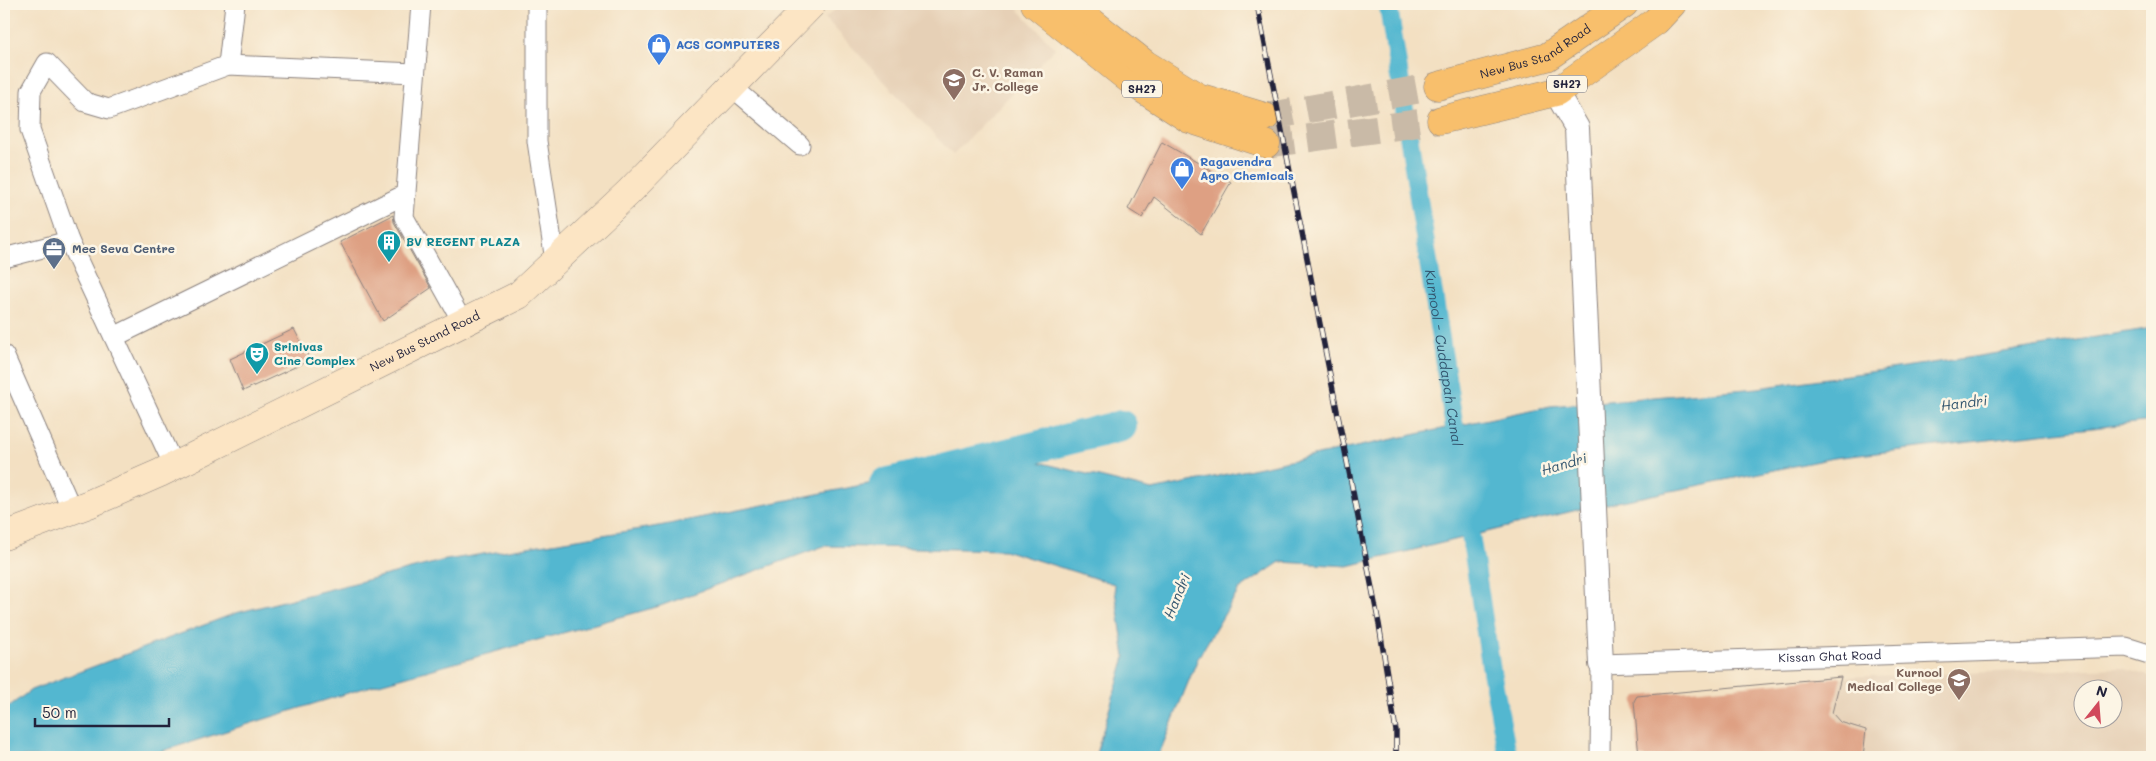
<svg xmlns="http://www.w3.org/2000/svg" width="2156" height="761" viewBox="0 0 2156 761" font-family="Mali,sans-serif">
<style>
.built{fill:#e6d0b6;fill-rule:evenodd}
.water{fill:#52b7d0;stroke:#3a6c86}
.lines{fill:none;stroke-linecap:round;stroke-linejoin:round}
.canal{stroke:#52b7d0;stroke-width:19}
.river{stroke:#52b7d0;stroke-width:32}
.building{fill:#dea083}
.primary-tunnel{stroke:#c9baa7;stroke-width:28;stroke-dasharray:28 14;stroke-linecap:butt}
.minor-casing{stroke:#8a817e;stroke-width:21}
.tertiary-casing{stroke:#8a817e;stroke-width:26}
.secondary-casing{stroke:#8a817e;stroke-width:29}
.primary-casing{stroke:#8a817e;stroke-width:29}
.minor{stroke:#fff;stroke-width:19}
.tertiary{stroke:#fff;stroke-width:24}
.secondary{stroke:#fce5c4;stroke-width:28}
.primary{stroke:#f8bf6c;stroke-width:28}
.rail-casing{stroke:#22223b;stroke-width:5.5}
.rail{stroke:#fcf5e5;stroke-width:4;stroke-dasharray:11;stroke-linecap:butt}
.labels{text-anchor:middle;stroke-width:5;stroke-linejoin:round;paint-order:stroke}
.shield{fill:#fcf5e5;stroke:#63616e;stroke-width:1}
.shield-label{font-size:11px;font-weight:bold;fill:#22223b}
.shop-label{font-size:12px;font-weight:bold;fill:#366cbe;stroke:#fcf5e5;text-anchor:start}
.street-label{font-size:12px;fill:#22223b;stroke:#fcf5e5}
.education-label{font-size:12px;font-weight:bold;fill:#785e54;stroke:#fcf5e5;text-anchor:start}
.culture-label{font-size:12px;font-weight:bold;fill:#0d838f;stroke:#fcf5e5;text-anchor:start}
.service-label{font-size:12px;font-weight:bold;fill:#4e5e75;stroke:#fcf5e5;text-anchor:start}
.water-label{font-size:14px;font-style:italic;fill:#33566f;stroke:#fcf5e5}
</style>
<rect width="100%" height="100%" fill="#fcf5e5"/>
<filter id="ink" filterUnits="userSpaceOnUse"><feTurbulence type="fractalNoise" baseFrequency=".02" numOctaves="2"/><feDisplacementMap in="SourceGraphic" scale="10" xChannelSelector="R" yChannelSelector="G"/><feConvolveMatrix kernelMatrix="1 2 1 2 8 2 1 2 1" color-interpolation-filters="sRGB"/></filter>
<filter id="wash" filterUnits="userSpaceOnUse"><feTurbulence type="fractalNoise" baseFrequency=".0096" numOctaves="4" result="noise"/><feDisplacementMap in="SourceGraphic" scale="20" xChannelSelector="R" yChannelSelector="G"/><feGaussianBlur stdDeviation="1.12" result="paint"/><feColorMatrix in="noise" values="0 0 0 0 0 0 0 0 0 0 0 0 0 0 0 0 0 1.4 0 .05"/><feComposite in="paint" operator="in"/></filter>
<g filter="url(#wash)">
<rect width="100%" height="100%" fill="#f3e0c2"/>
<g class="built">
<path d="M842,4H1013L1055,48L953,155L825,18Z"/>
<path d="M2121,668L2152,677V757H1863L1866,730L1840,722L1832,713L1841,677ZM2084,688H2114V718H2084Z"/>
</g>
<path class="water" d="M2152,328V421L1833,458L1573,511L1348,566L1280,562L1239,590L1198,658L1158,757H1095L1125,657L1114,584L1004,550L824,546L660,606L361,689L143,757H4V710L31,690L236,613L446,560L659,526L862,485L1022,458L1152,490L1550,406L1758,388L1973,357Z"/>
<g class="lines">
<g class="canal">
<path id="s1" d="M1388,4L1458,450"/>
<path d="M1467,512L1492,674L1508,757"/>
</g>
<path class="river" d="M885,484L1121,426"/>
</g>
<g id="blocks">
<g class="building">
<path d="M1162,142L1231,182L1201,234L1154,197L1142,218L1128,209Z"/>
<path d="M393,215L394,222L431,288L383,321L340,242Z"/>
<path d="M294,329L310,360L243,391L230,359Z"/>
<path d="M1841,677L1832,713L1840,722L1866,730L1863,757H1639L1634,701L1637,696Z"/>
</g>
</g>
</g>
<g filter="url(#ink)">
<use href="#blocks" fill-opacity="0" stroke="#8a817e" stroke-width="1"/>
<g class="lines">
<g class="primary-tunnel">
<path d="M1265,117L1438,86"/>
<path d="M1266,144L1441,120"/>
</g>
<g class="minor-casing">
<g id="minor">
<path d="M421,4L404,217L463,323"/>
<path d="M537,4V141L555,261"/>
<path d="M228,65L235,4"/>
<path d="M731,86L800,145"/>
<path d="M69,241L30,130L31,91L47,63L85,102L109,109L228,65L415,73"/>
<path d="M4,258L69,241L174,466"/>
<path d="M114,337L406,194"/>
<path d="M4,355L72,510"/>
<path id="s2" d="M1600,757L1601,664L2126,647L2152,655"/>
</g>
</g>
<g class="tertiary-casing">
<path id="tertiary" d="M1556,92L1577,128L1601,664"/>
</g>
<g class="secondary-casing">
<g id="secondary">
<path id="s3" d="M4,536L89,504L160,473L519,295L628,193L812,4"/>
</g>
</g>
<g class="primary-casing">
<g id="primary">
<path d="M1035,4L1135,84L1189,119L1266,144"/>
<path d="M1069,4L1145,64L1198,97L1265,117"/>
<path id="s4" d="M1438,86L1547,57L1624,4"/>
<path d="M1441,120L1556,92L1656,21L1672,4"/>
</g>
</g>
<use href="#minor" class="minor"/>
<use href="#tertiary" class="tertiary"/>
<use href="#secondary" class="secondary"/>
<use href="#primary" class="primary"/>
<g class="rail-casing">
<path id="rail" d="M1257,4L1379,624L1396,731V757"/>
</g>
<use href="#rail" class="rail"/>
</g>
</g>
<defs>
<g id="shop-pin" transform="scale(1.25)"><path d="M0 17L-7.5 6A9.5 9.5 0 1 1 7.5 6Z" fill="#3f7fe0" stroke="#fcf5e5"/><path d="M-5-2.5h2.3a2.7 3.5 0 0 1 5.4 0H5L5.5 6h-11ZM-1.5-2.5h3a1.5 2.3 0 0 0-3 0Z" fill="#fff"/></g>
<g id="school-pin" transform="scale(1.25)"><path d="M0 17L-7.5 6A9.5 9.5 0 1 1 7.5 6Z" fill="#8d6e63" stroke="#fcf5e5"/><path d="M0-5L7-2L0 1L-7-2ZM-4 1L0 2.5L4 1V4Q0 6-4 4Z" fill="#fff"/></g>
<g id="building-pin" transform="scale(1.25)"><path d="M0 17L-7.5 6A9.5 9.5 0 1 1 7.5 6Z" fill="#0f9aa8" stroke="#fcf5e5"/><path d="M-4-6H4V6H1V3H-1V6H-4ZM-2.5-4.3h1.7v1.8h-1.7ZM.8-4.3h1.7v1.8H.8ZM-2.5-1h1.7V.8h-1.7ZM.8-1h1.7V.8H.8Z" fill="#fff"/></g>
<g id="office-pin" transform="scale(1.25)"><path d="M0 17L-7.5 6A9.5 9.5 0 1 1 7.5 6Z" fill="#5c6f8a" stroke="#fcf5e5"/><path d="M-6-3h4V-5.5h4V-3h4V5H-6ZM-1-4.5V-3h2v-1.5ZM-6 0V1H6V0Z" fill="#fff"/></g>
<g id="theatre-pin" transform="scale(1.25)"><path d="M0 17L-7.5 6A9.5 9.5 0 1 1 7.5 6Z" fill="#0f9aa8" stroke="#fcf5e5"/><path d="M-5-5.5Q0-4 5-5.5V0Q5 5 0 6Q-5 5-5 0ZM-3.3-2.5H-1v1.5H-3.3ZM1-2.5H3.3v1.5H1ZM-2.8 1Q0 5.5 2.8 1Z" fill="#fff"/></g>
<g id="university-pin" transform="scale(1.25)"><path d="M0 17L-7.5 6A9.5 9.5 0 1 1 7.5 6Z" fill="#8d6e63" stroke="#fcf5e5"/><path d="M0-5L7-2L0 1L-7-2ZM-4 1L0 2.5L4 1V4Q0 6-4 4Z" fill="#fff"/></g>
</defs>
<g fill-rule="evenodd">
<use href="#shop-pin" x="659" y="45"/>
<use href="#school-pin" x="954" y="80"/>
<use href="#shop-pin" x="1182" y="169"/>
<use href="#building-pin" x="389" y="242"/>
<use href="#office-pin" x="54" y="249"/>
<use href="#theatre-pin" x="257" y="354"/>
<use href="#university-pin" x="1959" y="680"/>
</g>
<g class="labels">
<g class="shield">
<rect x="1547" y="75.5" width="40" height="17" rx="4"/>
<rect x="1122" y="80.5" width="40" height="17" rx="4"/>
</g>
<g class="shield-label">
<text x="1567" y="88">SH27</text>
<text x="1142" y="93">SH27</text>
</g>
<g class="shop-label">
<text x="676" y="49">ACS COMPUTERS</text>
<text x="1200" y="166">Ragavendra<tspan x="1200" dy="14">Agro Chemicals</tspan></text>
</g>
<g class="street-label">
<text dy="4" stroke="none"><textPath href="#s4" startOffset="104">New Bus Stand Road</textPath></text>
<text dy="4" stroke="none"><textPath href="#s3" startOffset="464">New Bus Stand Road</textPath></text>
<text dy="4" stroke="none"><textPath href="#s2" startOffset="322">Kissan Ghat Road</textPath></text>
</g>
<g class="education-label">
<text x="972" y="77">C. V. Raman<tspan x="972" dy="14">Jr. College</tspan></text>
<text x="1942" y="677" text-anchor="end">Kurnool<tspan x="1942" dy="14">Medical College</tspan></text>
</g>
<g class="culture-label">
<text x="406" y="246">BV REGENT PLAZA</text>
<text x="274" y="351">Srinivas<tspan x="274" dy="14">Cine Complex</tspan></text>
</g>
<g class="service-label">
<text x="72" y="253">Mee Seva Centre</text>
</g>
<g class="water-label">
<text dy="5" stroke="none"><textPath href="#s1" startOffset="358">Kurnool - Cuddapah Canal</textPath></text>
<text transform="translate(1964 403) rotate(-7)" y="5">Handri</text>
<text transform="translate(1564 464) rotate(-16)" y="5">Handri</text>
<text transform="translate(1177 596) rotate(-67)" y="5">Handri</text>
</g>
</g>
<rect width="2156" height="761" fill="none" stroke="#fcf5e5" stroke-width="20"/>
<g transform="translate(2098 704) rotate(17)"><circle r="24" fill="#fcf5e5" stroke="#a5a1a1"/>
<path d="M0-4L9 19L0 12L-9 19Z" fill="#d1495b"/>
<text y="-8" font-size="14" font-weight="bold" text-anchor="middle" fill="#22223b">N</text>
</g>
<path d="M35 718v8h134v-8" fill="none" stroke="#22223b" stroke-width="2.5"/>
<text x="42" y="718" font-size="15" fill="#22223b" stroke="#fcf5e5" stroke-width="4" paint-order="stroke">50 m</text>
</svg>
